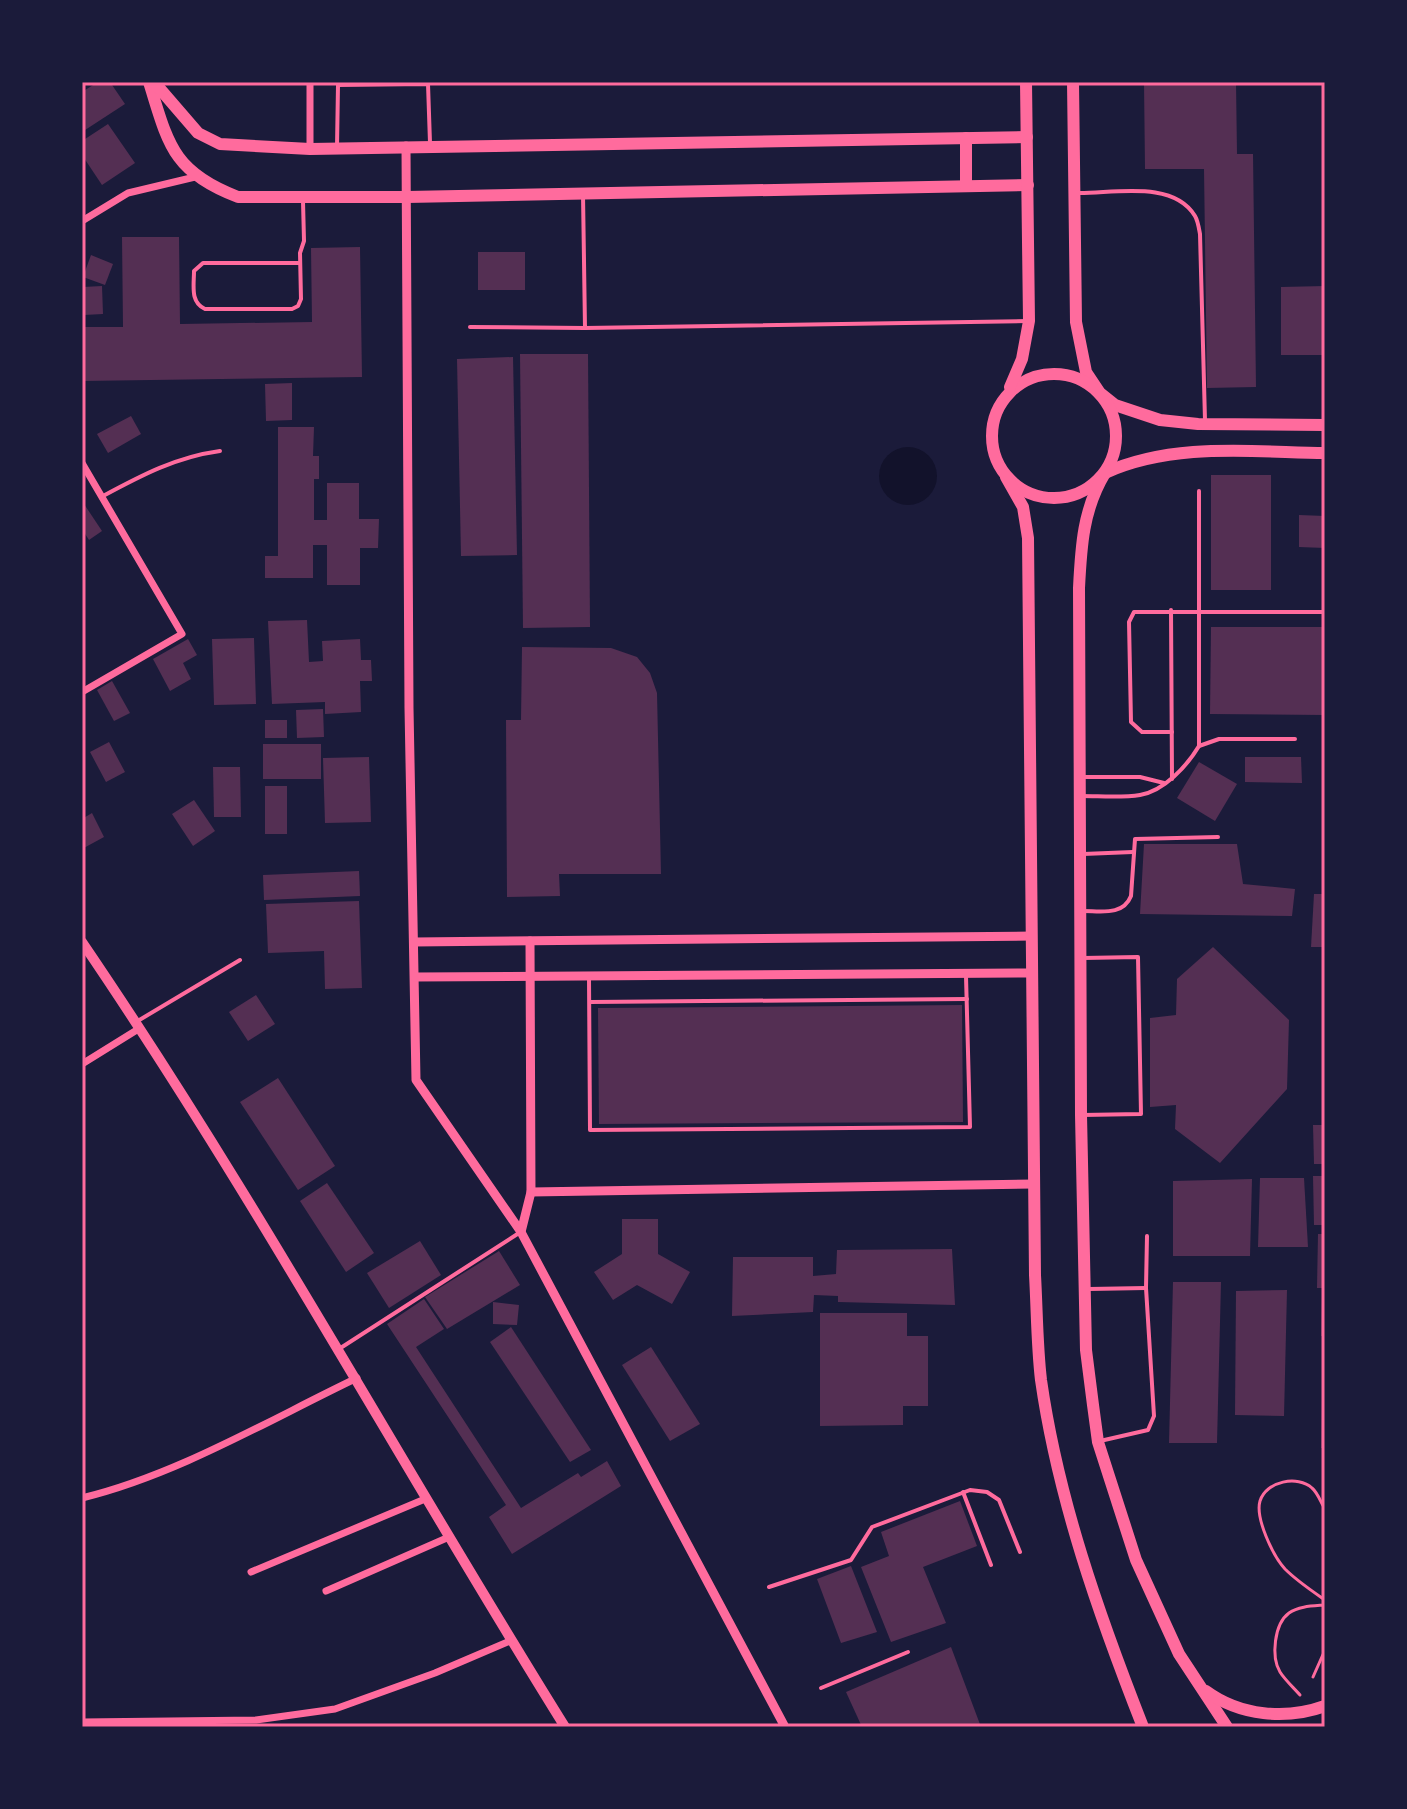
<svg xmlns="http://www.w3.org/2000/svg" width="1407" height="1809" viewBox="0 0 1407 1809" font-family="Figtree,sans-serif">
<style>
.water{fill:#12122b}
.building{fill:#542f53}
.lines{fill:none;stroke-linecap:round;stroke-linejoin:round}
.path{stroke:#ff6b9d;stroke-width:3}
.service{stroke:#ff6b9d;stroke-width:4}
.minor{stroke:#ff6b9d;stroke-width:7}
.tertiary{stroke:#ff6b9d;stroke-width:9}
.secondary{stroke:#ff6b9d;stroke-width:10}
.primary{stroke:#ff6b9d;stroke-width:12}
.neatline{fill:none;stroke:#ff6b9d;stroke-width:3}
</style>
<rect width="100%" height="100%" fill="#1b1b3a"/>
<circle class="water" cx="908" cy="476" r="29"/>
<g class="building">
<path d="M98,82H110L125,104L82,132V92Z"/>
<path d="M1144,82H1236L1237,154H1253L1256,387L1207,388L1204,169H1145Z"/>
<path d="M108,124L135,163L102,185L82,155V141Z"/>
<path d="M122,237H179L180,324L312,322L311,248L360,247L362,377L82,381V327H123Z"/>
<rect x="478" y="252" width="47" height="38"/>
<path d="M91,255L113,264L105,285L83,277Z"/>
<path d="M102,286L103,314L84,315L83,287Z"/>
<path d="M1325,286V355H1281V287Z"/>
<path d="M520,354H588L590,627L523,628Z"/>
<path d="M513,357L517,555L461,556L457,359Z"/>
<path d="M292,383V420L266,421L265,384Z"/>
<path d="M131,416L141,434L108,453L97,434Z"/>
<path d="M278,427H314L313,456H319V479H314V520H327V483H359V519H379L378,548H360V585H327V545H313V578H265V556H278Z"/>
<rect x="1211" y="475" width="60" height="115"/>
<path d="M82,501L102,531L89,540L82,529Z"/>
<path d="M1299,515L1325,516V548L1299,547Z"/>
<path d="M307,620L309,662L323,661L322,641L360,639L361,660H371L372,681H360L361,712L325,714V702L272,704L268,621Z"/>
<path d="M1211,627H1325V715L1210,714Z"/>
<path d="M254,638L256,704L214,705L212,639Z"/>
<path d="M188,639L197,655L183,663L191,679L170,691L153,659Z"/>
<path d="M522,647L611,648L637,657L650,673L657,693L661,874H559L560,896L507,897L506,720H521Z"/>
<path d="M112,681L130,713L114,721L97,690Z"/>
<path d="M323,709L324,737L297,738L296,710Z"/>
<rect x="265" y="720" width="22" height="18"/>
<path d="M109,742L125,772L106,782L90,752Z"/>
<rect x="263" y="744" width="58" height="35"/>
<path d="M369,757L371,822L325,823L323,758Z"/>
<path d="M1245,757H1301L1302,783L1245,782Z"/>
<path d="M1199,762L1237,784L1215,821L1177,798Z"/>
<path d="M213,767H240L241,817H214Z"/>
<rect x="265" y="786" width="22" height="48"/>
<path d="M194,800L215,831L193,846L172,814Z"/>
<path d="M92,813L104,837L82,849V819Z"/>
<path d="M1144,844H1237L1243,884L1295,889L1292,916L1140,914Z"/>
<path d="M359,871L360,896L264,900L263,875Z"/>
<path d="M1314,894H1325V947H1311Z"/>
<path d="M359,901L362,988L325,989L324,951L268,953L266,904Z"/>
<path d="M1213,947L1289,1020L1287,1089L1220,1163L1175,1129L1176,1105L1150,1107V1018L1176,1015L1177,979Z"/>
<path d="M256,995L275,1024L248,1041L229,1012Z"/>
<path d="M962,1005L963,1122L599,1124L598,1008Z"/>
<path d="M278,1078L335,1166L298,1190L240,1102Z"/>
<path d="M1313,1125H1325V1164H1314Z"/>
<path d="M1313,1176H1325V1225H1314Z"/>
<path d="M1260,1178H1304L1308,1247H1258Z"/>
<path d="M1252,1179L1250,1256H1173V1181Z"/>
<path d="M327,1183L374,1253L346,1272L300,1201Z"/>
<path d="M622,1219H658V1254L690,1272L672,1304L637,1285L613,1300L594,1272L622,1254Z"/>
<path d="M1318,1234H1325V1288H1317Z"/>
<path d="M420,1241L441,1275L389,1308L367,1273Z"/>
<path d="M952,1249L955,1305L838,1302V1296L814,1295L813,1312L732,1316L733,1257H813V1276L836,1274L837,1250Z"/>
<path d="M499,1251L520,1285L447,1329L425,1297Z"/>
<path d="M1173,1282H1221L1217,1443H1169Z"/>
<path d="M1287,1290L1284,1416L1235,1415L1236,1291Z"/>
<path d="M1322,1296H1325V1336H1321Z"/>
<path d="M424,1299L444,1329L416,1347L521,1508L578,1473L581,1477L607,1461L621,1486L512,1554L489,1517L506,1505L387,1324Z"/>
<path d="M493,1302L519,1305L517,1325L493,1324Z"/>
<path d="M820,1313H907V1336H928V1406H903V1425L820,1426Z"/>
<path d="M511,1327L591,1450L570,1462L490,1342Z"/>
<path d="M651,1347L700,1424L670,1441L622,1365Z"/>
<path d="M1322,1400H1325V1448H1321Z"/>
<path d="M960,1501L977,1546L923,1567L946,1623L891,1642L861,1567L889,1556L881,1532Z"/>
<path d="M851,1566L877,1632L841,1643L817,1579Z"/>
<path d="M951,1647L981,1727H862L846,1692Z"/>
</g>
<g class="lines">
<g class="path">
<path d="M1325,1509C1321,1503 1318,1493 1312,1488C1298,1475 1266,1481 1260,1501C1255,1518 1273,1556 1285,1569C1297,1581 1312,1591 1325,1600"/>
<path d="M1313,1677L1325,1650"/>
<path d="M1300,1695C1294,1688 1285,1680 1280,1672C1271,1657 1274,1624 1289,1613C1299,1606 1313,1606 1325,1605"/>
</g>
<g class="service">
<path d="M337,147L338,85L428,84L430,143"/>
<path d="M1077,193C1111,194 1173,179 1195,216C1198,221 1199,229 1200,234L1205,420"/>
<path d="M583,194L585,328L1027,321"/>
<path d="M300,263H203L194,271C194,286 190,302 205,309H292L298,306L301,299L300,253L304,241L303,201"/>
<path d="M470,327L585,328"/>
<path d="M103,496C142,475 176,457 220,451"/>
<path d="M1171,610L1172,779"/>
<path d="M1172,732H1142L1131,722L1129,622L1134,612H1325"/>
<path d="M1199,746L1219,739H1295"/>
<path d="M1083,777H1140L1164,783"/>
<path d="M1081,796C1100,796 1122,798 1140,795C1164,791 1187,766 1199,746V491"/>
<path d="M1083,854L1133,852"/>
<path d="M1083,911C1101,911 1123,916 1131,896L1135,839L1218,837"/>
<path d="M589,978L590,1130L970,1127L966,976"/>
<path d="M590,1002L967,999"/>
<path d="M136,1022L240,960"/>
<path d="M1082,1115L1141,1114L1138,957L1083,958"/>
<path d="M1089,1289L1146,1288"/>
<path d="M339,1349L519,1233"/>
<path d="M1100,1441L1148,1430L1154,1416L1146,1288L1147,1236"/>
<path d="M963,1492L991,1565"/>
<path d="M769,1587L851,1560L872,1527L970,1490L987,1492L999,1500L1020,1552"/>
<path d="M821,1688L908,1652"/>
</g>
<g class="minor">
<path d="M310,82V149"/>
<path d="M82,221L128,193L195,177"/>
<path d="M82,463L182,634L82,692"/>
<path d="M82,1064L140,1028"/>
<path d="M82,1498C177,1475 269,1420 357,1378"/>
<path d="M251,1572L425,1499"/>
<path d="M326,1591L449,1537"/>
<path d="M82,1722L256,1720L335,1709L435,1673L510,1641"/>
</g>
<g class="tertiary">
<path d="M406,146L409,708L416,1080L521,1232L785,1727"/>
<path d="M414,942L1032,936"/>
<path d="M415,977L1032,973"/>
<path d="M531,1192L1034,1184"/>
<path d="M521,1232L531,1192L530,941"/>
</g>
<path class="secondary" d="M82,942C255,1196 402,1466 565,1727"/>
<g class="primary">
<path d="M149,82C168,143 172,172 238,197H407L1028,185"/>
<path d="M154,82L198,133L220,144L310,149L1027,137"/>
<path d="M1073,82L1076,322L1086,372L1100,393L1115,405L1160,420L1198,424L1325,425"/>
<path d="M966,186V138"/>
<circle cx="1054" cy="436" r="62"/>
<path d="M1010,387L1022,359L1029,321L1026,82"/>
<path d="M1105,473C1083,509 1081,547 1079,588L1081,1115L1086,1350L1093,1405L1098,1442L1136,1560L1179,1654L1227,1727"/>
<path d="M1105,473C1173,442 1252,452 1325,453"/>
<path d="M1006,477L1023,507L1028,538L1035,1275C1037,1310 1037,1346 1041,1380C1058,1499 1099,1615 1143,1727"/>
<path d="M1206,1691C1240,1716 1286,1720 1325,1706"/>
</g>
</g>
<rect width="1407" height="1809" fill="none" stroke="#1b1b3a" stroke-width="168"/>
<rect x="84" y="84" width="1239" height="1641" class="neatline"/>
</svg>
